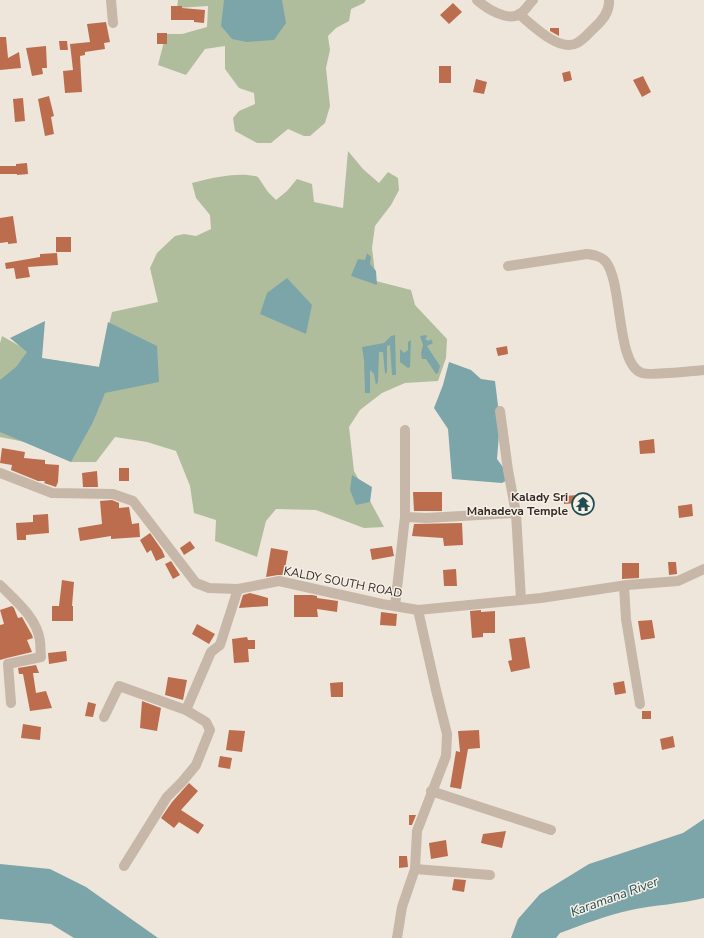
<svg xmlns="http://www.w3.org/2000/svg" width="704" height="938" viewBox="0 0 704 938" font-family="'Nunito Sans',sans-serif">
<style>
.green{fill:#b0bd9c}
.water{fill:#7ca5a9}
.building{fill:#bb6d4d}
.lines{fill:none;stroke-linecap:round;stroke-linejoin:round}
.minor{stroke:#c6b7a8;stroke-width:10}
.labels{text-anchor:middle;stroke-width:3;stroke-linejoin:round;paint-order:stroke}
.poi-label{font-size:12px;font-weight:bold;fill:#332c27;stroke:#f7f0e7;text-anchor:end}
.street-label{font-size:12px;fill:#332c27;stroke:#f7f0e7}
.water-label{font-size:13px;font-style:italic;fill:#214c51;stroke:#f7f0e7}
</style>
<rect width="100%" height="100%" fill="#efe6db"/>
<g class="green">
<path d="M178,0H366L364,3L351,9L349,21L336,28L328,36L330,50L326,68L330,106L325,123L310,136H304L288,129L271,143H257L235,131L233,118L239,111L255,104L254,93L239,88L225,69V46L205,49L186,75L158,65L166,34H182L207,27L208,6L177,8Z"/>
<path d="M348,151L363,169L379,183L388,172L398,178L399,190L391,205L375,226L372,248L376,281L411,290L415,305L447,339L446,358L438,381L405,383L382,393L360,410L349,427L354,471L384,527L364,528L316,510L276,509L266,521L257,557L215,541L216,520L194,513L190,486L176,451L147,442L115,437L96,462H71L25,442L0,437V343L2,336L41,358L99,367L112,312L158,302L150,268L157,253L175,236L184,234L196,236L211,229L210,215L196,198L192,183C210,178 241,171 258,177L268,192L276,200L287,191L297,179L312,184L314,202L343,208Z"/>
</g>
<g class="water">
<path d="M224,0H282L286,23L274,40L247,42L232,39L221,26Z"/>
<path d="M367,253L371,257L370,264L376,271L377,285L351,276L358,259L365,260Z"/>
<path d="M287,278L312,305L306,334L260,314L267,293Z"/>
<path d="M45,321L42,358L99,367L108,322L157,346L159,382L105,393L93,422L71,462L0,432V380L16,367L27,352L10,338Z"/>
<path d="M395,335L396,375H392L390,345L387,346V372L385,374L383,352H379L378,382L376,385L374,374L370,370V393H365L364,360L362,347L384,343L391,336Z"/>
<path d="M426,335L427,337L425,339L429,341L431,339L433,343L427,346L440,366L438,373L436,374L426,359H422L421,353L423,345L420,336Z"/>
<path d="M411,340L410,367L408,368L400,362V349L404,353L408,350V342Z"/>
<path d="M449,362L471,370L481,379L495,381L500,422L497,459L511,478L502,483L452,479L448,429L434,408L443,385Z"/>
<path d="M352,475L372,487L370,502L356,505L350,490Z"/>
<path d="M704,819V898C680,904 655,905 631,910C605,916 584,924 560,933L556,938H511L518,919L540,894L589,864L683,833Z"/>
<path d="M0,864L50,869L86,887L158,938H74L51,924L0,919Z"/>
</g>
<g class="building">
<path d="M453,3L462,12L449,24L440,15Z"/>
<path d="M171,6H182V8L205,10L204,23L194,22V20H171Z"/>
<path d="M106,22L110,42L104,43L105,49L85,52V55L80,56L82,92L65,93L63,71L73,70L70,44L90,42L87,24Z"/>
<path d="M550,28H559V36L550,31Z"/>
<rect x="157" y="33" width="10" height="11"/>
<path d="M0,37H6L8,58L19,52L21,68L0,70Z"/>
<path d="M59,41H67L68,50H60Z"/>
<path d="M46,46L47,68H42L43,74L32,76L26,48Z"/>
<rect x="439" y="66" width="12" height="17"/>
<path d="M570,71L572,80L564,82L562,73Z"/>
<path d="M643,76L651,92L642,97L633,80Z"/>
<path d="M476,79L487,82L484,94L473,92Z"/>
<path d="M49,96L54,116L51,117L54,134L45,136L38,99Z"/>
<path d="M23,98L25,121L15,122L13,99Z"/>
<path d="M27,163L28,174L17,175V174H0V166H16V164Z"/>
<path d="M13,216L17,243L8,244V242L0,243V218Z"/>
<rect x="56" y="237" width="15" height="15"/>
<path d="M57,253L58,265L28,267L30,277L16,279L14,268L6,269L5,263L40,257V254Z"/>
<path d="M507,346L508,354L498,356L496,348Z"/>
<path d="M654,439L655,453L640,454L639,441Z"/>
<path d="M2,448L25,452L24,458L45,460V464L59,465L58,482L56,487L44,483L45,481H38L11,470L12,465L0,463Z"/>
<rect x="119" y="468" width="10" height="13"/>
<path d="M97,471L98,487H83L82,473Z"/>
<path d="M413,492H442V511H414Z"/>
<path d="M578,495V497L586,496L589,513L577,512L578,503L564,504V496Z"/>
<path d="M112,500L119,503V508L129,507L132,524L139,523L140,537L111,539V536L80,541L78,528L102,524L100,501Z"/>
<path d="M692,504L693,516L679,518L678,506Z"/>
<path d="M48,514L49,533L26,535V540H17L16,523L33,522V515Z"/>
<path d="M462,523L463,545L444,546L443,538L412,536L414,524Z"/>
<path d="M150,533L162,550L165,557L156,561L151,550L147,553L140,540Z"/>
<path d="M190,541L195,548L184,555L180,548Z"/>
<path d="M392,546L394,556L372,560L370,549Z"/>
<path d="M271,548L288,551L284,575H278L266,577Z"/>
<path d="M171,561L180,575L173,579L165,564Z"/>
<path d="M668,562H676L677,574L669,575Z"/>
<path d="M622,563H639V578L622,579Z"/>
<path d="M456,569L457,586H444L443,570Z"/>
<path d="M62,580L74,582L72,606H73V621H52V606H59Z"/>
<path d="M250,593L268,598V606L239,608L243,595Z"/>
<path d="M294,595H312L317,596V598L338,601L337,612L317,609L318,617H294Z"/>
<path d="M12,606L14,608L18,618L22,617L32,635L33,638L27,640L32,652L7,658L0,660V625L4,624L0,610Z"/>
<path d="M481,610V612L495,611V633H483V637L472,638L470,611Z"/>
<path d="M381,612L397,614L396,626L380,625Z"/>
<path d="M652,620L655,638L641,640L638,621Z"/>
<path d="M197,624L215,634L209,644L192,634Z"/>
<path d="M247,637L248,640H255V649H248L249,662L234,663L232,639Z"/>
<path d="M525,637L530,668L511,672L508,661L512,660L509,639Z"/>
<path d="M66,651L67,661L49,664L48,653Z"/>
<path d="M36,665L39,673H33L36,693L46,691L52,708L30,711L23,674H19L18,668Z"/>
<path d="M168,677L187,680L183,700L165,695Z"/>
<path d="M624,681L626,693L615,695L613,683Z"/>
<path d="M343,682V697H331L330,683Z"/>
<path d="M142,701L161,708L157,731L140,728Z"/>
<path d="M88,702L96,704L93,717L85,716Z"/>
<rect x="642" y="711" width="9" height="8"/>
<path d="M23,724L41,727L40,740L21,738Z"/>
<path d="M229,730L245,731L242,752L226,750Z"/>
<path d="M479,730L480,748L468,749L461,789L450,787L456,751L460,752L458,731Z"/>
<path d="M673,736L675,747L662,750L660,739Z"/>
<path d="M220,756L232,758L230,769L218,767Z"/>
<path d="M189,783L198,791L181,810L204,825L198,834L179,822L174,828L161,818L172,802Z"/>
<path d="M409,815H416L412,825H409Z"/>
<path d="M506,831L502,848L481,843L483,834Z"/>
<path d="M446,840L448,856L431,859L429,843Z"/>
<path d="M399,856H407L408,867L399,868Z"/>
<path d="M454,879L466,880L464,892L452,890Z"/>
</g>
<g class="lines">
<g class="minor">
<path d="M111,0L113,23"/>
<path d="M477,0C486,8 507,22 520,14C525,11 529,4 533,0"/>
<path d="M519,14C532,25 560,53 577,43C583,40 588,34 593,29C602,21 610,12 609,0"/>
<path d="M508,266L587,254C594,255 601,256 606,262C623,284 616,365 642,373C653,376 691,371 704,370"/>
<path d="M500,411L508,470L516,513L521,600"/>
<path d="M0,473L52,493L113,494L133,501L196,583L209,588L238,589L279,581L382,604L418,610L541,598L627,585L678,581L704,569"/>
<path d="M405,517L426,518L516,513"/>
<path d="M0,585C16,601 37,618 40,641C41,647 40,652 41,657L8,664L11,703"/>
<path d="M624,586L626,619L640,704"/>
<path d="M395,606L405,517V430"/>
<path d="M104,717L119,686L186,710L211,652L220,645L238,589"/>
<path d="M431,791L551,830"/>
<path d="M124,866L167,797L182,782L196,765L210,730L206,722L186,710"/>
<path d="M415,869L490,875"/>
<path d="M397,938L402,907L415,869L417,831L446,756L447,734L436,690L418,610"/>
</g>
</g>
<defs>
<g id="temple-ring" transform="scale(1.15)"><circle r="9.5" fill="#f7f0e7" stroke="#214c51" stroke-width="1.5"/><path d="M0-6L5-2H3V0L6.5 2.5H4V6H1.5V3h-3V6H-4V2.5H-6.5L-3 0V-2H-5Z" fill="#214c51"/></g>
</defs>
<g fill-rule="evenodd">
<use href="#temple-ring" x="583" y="504"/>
</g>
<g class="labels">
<g class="poi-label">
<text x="568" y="501">Kalady Sri<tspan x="568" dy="14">Mahadeva Temple</tspan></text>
</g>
<g class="street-label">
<text transform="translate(343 582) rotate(11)" y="4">KALDY SOUTH ROAD</text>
</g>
<g class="water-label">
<text transform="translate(614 896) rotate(-20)" y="5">Karamana River</text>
</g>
</g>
</svg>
